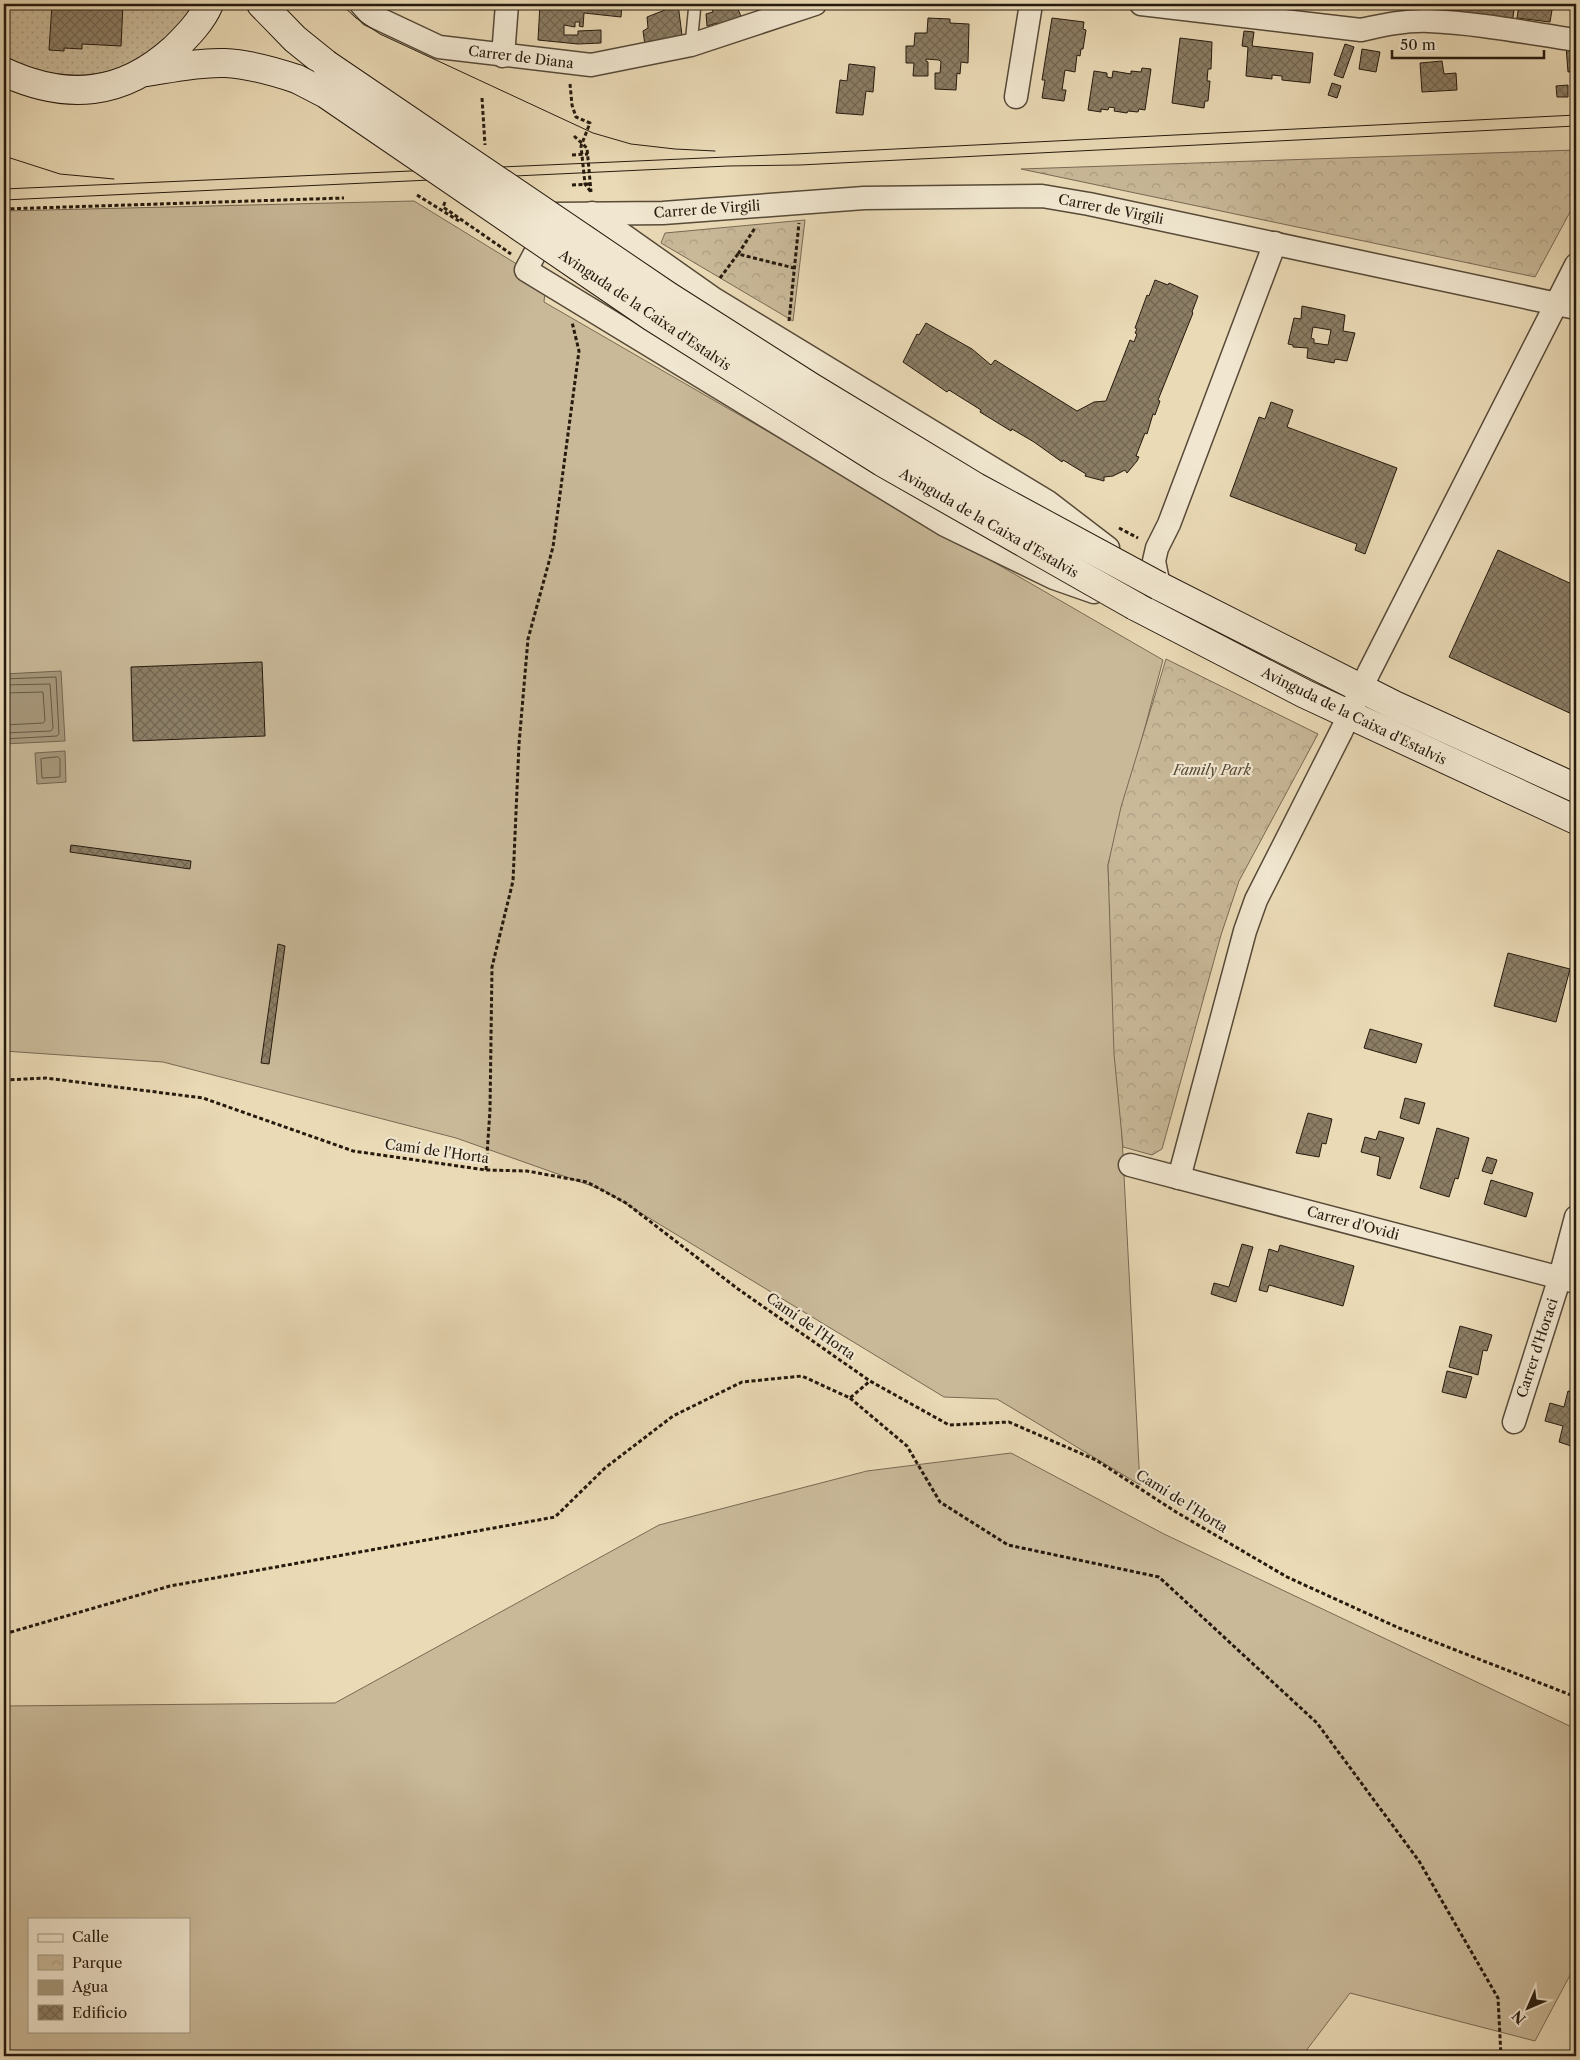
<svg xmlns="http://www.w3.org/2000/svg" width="1580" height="2060" viewBox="0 0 1580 2060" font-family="'Libre Caslon Text',serif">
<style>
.grass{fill:#c9b999;stroke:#786a54;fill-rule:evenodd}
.park{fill:url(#park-crowns);stroke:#786a54}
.garden{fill:url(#garden-dots);stroke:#786a54}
.water{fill:#a7997d;stroke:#736651}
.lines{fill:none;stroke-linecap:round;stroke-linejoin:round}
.shore{stroke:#665a46;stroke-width:1}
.building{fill:url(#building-cross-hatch);stroke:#261a0e;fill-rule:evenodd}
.service-casing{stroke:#574a38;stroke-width:14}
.minor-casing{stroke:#574a38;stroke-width:25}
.secondary-casing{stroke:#261a0e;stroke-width:30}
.path{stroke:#261a0e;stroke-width:3;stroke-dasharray:4 2.5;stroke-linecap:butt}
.service{stroke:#f1e7d0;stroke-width:11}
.minor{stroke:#f1e7d0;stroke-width:22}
.secondary{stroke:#f1e7d0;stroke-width:28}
.tram{stroke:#261a0e;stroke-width:1}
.secondary-bridge-casing{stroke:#261a0e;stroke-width:30;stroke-linecap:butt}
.secondary-bridge{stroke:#f1e7d0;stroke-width:28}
.labels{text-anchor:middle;stroke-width:4.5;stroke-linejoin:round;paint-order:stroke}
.street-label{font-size:14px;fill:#261a0e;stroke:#f1e7d0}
.park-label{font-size:14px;font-style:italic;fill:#574a38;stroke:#f1e7d0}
</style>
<defs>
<pattern id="park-crowns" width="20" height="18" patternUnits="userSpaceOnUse" patternTransform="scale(1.25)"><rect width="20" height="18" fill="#c9b999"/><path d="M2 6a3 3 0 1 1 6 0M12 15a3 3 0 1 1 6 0" fill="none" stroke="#ac9e83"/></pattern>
<pattern id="garden-dots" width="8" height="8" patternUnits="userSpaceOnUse" patternTransform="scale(1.25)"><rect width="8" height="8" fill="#c9b999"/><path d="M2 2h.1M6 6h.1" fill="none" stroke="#ac9e83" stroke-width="1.8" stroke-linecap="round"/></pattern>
<pattern id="building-cross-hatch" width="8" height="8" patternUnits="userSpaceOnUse" patternTransform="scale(1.25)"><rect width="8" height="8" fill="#8c7e65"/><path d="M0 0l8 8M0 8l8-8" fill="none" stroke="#726652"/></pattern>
</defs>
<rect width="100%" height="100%" fill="#eadab6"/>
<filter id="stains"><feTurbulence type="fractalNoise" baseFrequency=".004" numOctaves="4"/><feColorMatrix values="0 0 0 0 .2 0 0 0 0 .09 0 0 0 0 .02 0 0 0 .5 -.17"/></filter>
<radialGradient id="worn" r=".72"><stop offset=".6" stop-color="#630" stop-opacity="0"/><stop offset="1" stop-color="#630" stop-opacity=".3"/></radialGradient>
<g class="grass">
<path d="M414,201L546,282L544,302L1163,660L1108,865L1140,1485L997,1399L944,1397L603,1190L456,1138L163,1062L4,1051V211Z"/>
<path d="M1011,1453L1164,1534L1576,1729V1964L1535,2041L1350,1993L1302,2056H4V1706L335,1703L659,1525L867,1471ZM29,1919H189V2031H29Z"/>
</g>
<g class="park">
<path d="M1576,150V201L1535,277L1021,169Z"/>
<path d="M805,220L793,321L661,243L665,233Z"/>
<path d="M1166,659L1318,734L1239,881L1221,935L1162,1149L1152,1155L1123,1147L1114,1054L1108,865L1121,807Z"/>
</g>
<path class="garden" d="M4,4H196C188,15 180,28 171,38C128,80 54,87 4,55Z"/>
<g class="water">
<path d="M61,671L65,741L4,744V674Z"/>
<path d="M65,751L66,782L37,784L35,753Z"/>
</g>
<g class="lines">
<g class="shore">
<path d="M4,679L56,677L59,734L57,736L4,739"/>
<path d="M4,685L50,684L53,728L51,731L4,733"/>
<path d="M4,693L43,692L45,721L43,723L4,725"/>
<path d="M58,757L60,759V777L42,778L41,759Z"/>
</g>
</g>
<g class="building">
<path d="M52,4H123L121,46L82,44V49L64,48V51L49,50Z"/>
<path d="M540,4H622L621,17L584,13L583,27L579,26L580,22H575V27L564,25V35H578V31L601,30V43L578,44L538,40Z"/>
<path d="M678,4L683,43L645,45L643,31L648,28L647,17L665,10L664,5Z"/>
<path d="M716,4H736L742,19L719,27L717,23L707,26L706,14L713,12L711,6Z"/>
<path d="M1419,4H1515L1512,23L1418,13Z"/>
<path d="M1519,4H1553L1550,22L1517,18Z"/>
<path d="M928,18L950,19V23L969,24L968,63L961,62L960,74L957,73L956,90L935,89V73H940L941,62L939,60L926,59V61L928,62V76H913L914,63H906V46H914L915,33H927Z"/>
<path d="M1052,18L1084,22L1083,29L1086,30L1083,49H1081L1080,56L1077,55L1075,72L1065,70L1062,90H1066L1064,101L1042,98L1045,80H1042Z"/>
<path d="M1244,31L1254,32L1252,46L1313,53L1310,83L1282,80V76L1272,75V79L1246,76L1248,47L1242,46Z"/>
<path d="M1180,38L1212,42L1211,69H1208L1207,81H1210L1208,101H1205L1204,108L1172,103Z"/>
<path d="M1345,44L1354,47L1343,78L1334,75Z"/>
<path d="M1566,46L1576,49V71L1568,72Z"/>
<path d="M1362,49L1380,52L1376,72L1359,69Z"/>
<path d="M1442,61L1444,74L1456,73L1457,90L1422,92L1420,63Z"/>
<path d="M849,64L875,67L873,92L866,91L863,115L836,113L840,80L847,81Z"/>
<path d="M1142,68L1151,69L1145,110L1139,109L1138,112L1128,111L1127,113L1114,111L1115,108L1109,107L1108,110L1101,109V112L1088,110L1094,71L1107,73V77L1112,78L1113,71L1131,74V71L1141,72Z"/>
<path d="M1332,83L1341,86L1337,98L1328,95Z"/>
<path d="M1568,85V97H1557L1556,86Z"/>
<path d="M1155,280L1168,285L1169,283L1198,296L1192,312L1193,313L1158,400L1160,401L1155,415L1153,414L1147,434L1145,433L1136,456L1139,457L1137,461L1127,473L1125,470L1113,476L1104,477V481L1085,476L1086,474L1063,460L1062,462L1034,442L1012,429L1011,431L980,412L981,410L949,390L947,392L903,362L917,334L919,335L926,323L972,349L991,365L995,360L1077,411L1094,402L1106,401L1130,340L1134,342L1137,334L1135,333L1137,329L1135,328L1147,295L1149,296Z"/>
<path d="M1302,306L1345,315L1343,331L1355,333L1347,361L1335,359L1334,363L1307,358L1308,348L1293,347V345L1288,344L1294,318L1301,319ZM1313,327L1331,330L1328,345L1314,343V339L1311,338Z"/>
<path d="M1271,402L1293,410L1287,427L1397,468L1365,554L1355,550L1357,544L1230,496L1259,417L1265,419Z"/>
<path d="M1498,550L1576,586V716L1449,657Z"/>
<path d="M262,662L265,736L133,741L131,667Z"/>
<path d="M71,845L191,861L190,869L70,852Z"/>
<path d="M278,944L285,946L269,1064L261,1063Z"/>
<path d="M1508,953L1570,969L1556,1022L1494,1006Z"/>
<path d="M1370,1029L1422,1044L1416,1063L1364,1048Z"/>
<path d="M1405,1098L1425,1103L1419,1124L1400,1118Z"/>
<path d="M1308,1113L1332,1119L1326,1144L1322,1143L1319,1157L1296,1153Z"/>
<path d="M1437,1128L1469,1138L1458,1179L1455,1178L1449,1197L1420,1188Z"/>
<path d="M1379,1131L1404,1138L1390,1179L1377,1175L1380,1157L1361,1152L1365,1137L1376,1140Z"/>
<path d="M1487,1157L1497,1160L1492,1174L1482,1171Z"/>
<path d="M1491,1180L1533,1193L1526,1217L1484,1204Z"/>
<path d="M1242,1244L1253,1247L1236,1302L1211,1294L1214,1283L1229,1287Z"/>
<path d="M1280,1245L1354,1266L1343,1306L1269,1285L1267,1292L1259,1290L1269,1249L1278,1252Z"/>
<path d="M1460,1326L1492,1335L1487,1351L1483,1350L1478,1375L1449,1367Z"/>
<path d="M1447,1371L1472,1377L1466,1398L1442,1392Z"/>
<path d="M1568,1391L1576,1393V1438L1574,1447L1559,1442L1563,1426L1545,1421L1550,1403L1564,1407Z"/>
</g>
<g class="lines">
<g class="service-casing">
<path id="service" d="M691,45L695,4"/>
</g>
<g class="minor-casing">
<g id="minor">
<path d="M361,4L371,15L439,47L591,65L691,45L815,4"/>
<path d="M1141,4L1361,30C1383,25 1406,20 1429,21C1478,23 1528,33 1576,40"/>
<path d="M503,56L507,4"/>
<path d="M1016,97L1031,4"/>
<path d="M592,213L714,299L1048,502L1108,548"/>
<path d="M1159,586L1154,561L1157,548L1169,524L1275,243"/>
<path d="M1094,592L1054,578L945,525L526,270L556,214L663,213L864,198L1042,196L1089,204L1576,308"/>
<path d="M1130,1165L1576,1282"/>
<path d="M1179,1178L1245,931L1256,900L1341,732L1369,672L1576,265"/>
<path d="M1514,1422L1560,1277L1576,1217"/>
</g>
</g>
<g class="secondary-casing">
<g id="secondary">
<path d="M261,4L295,39L326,64"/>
<path d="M4,72C67,101 122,96 174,49C187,36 202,21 209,4"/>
<path d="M147,72C172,68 199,62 225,63C249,64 273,71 297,79"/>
<path d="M1159,586L1394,705L1576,788"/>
<path d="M1135,606L1305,694L1576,820"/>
</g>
</g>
<g class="path">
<path d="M570,84L572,105L576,117L590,123L581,146L585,184L591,192"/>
<path d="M482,98L485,145"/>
<path d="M574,136L587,148L591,192"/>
<path d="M572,155L588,154"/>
<path d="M572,185L591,184"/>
<path d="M417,195L459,221"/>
<path d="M445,202L443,207L511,254"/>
<path d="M4,209L344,198"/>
<path d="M738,254L755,228"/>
<path d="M720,278L738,254L794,268"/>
<path d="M789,321L799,223"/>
<path d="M1119,528L1138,538"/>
<path d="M4,1080L46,1078L203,1098L353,1151L486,1170L527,1171L587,1182L626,1203L738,1289L870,1381L949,1425L1009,1422L1096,1460L1176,1512L1287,1577L1399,1628L1576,1697"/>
<path d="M486,1170L490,1110L492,967L513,881L519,744L528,639L553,547L579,351L572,322"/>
<path d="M850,1398L907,1446L940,1502L1008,1545L1159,1577L1317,1723L1419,1861L1498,1998L1501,2056"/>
<path d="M4,1634L170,1586L555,1517L605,1468L673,1416L742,1382L802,1376L850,1398L870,1381"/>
</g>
<use href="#service" class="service"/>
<use href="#minor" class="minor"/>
<use href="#secondary" class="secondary"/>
<g class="tram">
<path d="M341,4L356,18L380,34L593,133L631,144L675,149L715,151"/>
<path d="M4,156L60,174L114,179"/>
<path d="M4,189L795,154L1576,115"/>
<path d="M4,200L728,166L800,165L1576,126"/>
</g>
<g class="secondary-bridge-casing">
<g id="secondary-bridge">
<path d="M326,64L668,296L811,387L976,487L1159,586"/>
<path d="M297,79L326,94L652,317L882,462L1135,606"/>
</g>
</g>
<use href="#secondary-bridge" class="secondary-bridge"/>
</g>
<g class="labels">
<g class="street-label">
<text transform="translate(521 57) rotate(7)" y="5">Carrer de Diana</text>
<text transform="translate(707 209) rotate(-4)" y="5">Carrer de Virgili</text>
<text transform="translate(1111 209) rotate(11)" y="5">Carrer de Virgili</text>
<text transform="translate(645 310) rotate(34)" y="5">Avinguda de la Caixa d'Estalvis</text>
<text transform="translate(989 523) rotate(30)" y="5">Avinguda de la Caixa d'Estalvis</text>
<text transform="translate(1354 716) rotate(26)" y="5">Avinguda de la Caixa d'Estalvis</text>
<text transform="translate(437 1151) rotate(8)" y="5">Camí de l'Horta</text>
<text transform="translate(1353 1223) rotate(15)" y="5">Carrer d'Ovidi</text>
<text transform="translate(811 1326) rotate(35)" y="5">Camí de l'Horta</text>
<text transform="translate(1537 1348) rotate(-72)" y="5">Carrer d'Horaci</text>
<text transform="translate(1182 1501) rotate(32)" y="5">Camí de l'Horta</text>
</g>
<g class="park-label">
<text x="1212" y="775">Family Park</text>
</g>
</g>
<rect width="1580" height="2060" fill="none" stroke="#eadab6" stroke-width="20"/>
<rect x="5" y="5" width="1570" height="2050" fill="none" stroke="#261a0e" stroke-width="2.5"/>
<rect x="10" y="10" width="1560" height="2040" fill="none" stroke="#261a0e"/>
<rect x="28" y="1918" width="162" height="115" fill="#f1e7d0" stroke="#a09582"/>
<rect x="38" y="1934" width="25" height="8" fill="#f1e7d0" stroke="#a09582"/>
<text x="72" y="1942" font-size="15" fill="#261a0e">Calle</text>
<rect x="38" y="1955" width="25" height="15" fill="url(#park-crowns)" stroke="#a09582"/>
<text x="72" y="1968" font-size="15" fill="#261a0e">Parque</text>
<rect x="38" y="1980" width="25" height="15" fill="#a7997d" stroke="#a09582"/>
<text x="72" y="1992" font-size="15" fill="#261a0e">Agua</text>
<rect x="38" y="2005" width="25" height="15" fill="url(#building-cross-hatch)" stroke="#a09582"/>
<text x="72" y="2018" font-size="15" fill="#261a0e">Edificio</text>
<g transform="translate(1528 2008) rotate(225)" stroke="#f1e7d0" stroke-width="4" paint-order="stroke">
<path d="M0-4L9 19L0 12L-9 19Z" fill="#261a0e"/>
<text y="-8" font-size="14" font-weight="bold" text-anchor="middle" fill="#261a0e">N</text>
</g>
<path d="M1392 50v8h152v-8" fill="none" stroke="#261a0e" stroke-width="2.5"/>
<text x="1400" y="50" font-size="15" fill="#261a0e" stroke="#f1e7d0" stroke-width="4" paint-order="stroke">50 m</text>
<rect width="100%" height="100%" filter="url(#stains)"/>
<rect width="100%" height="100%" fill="url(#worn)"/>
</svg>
